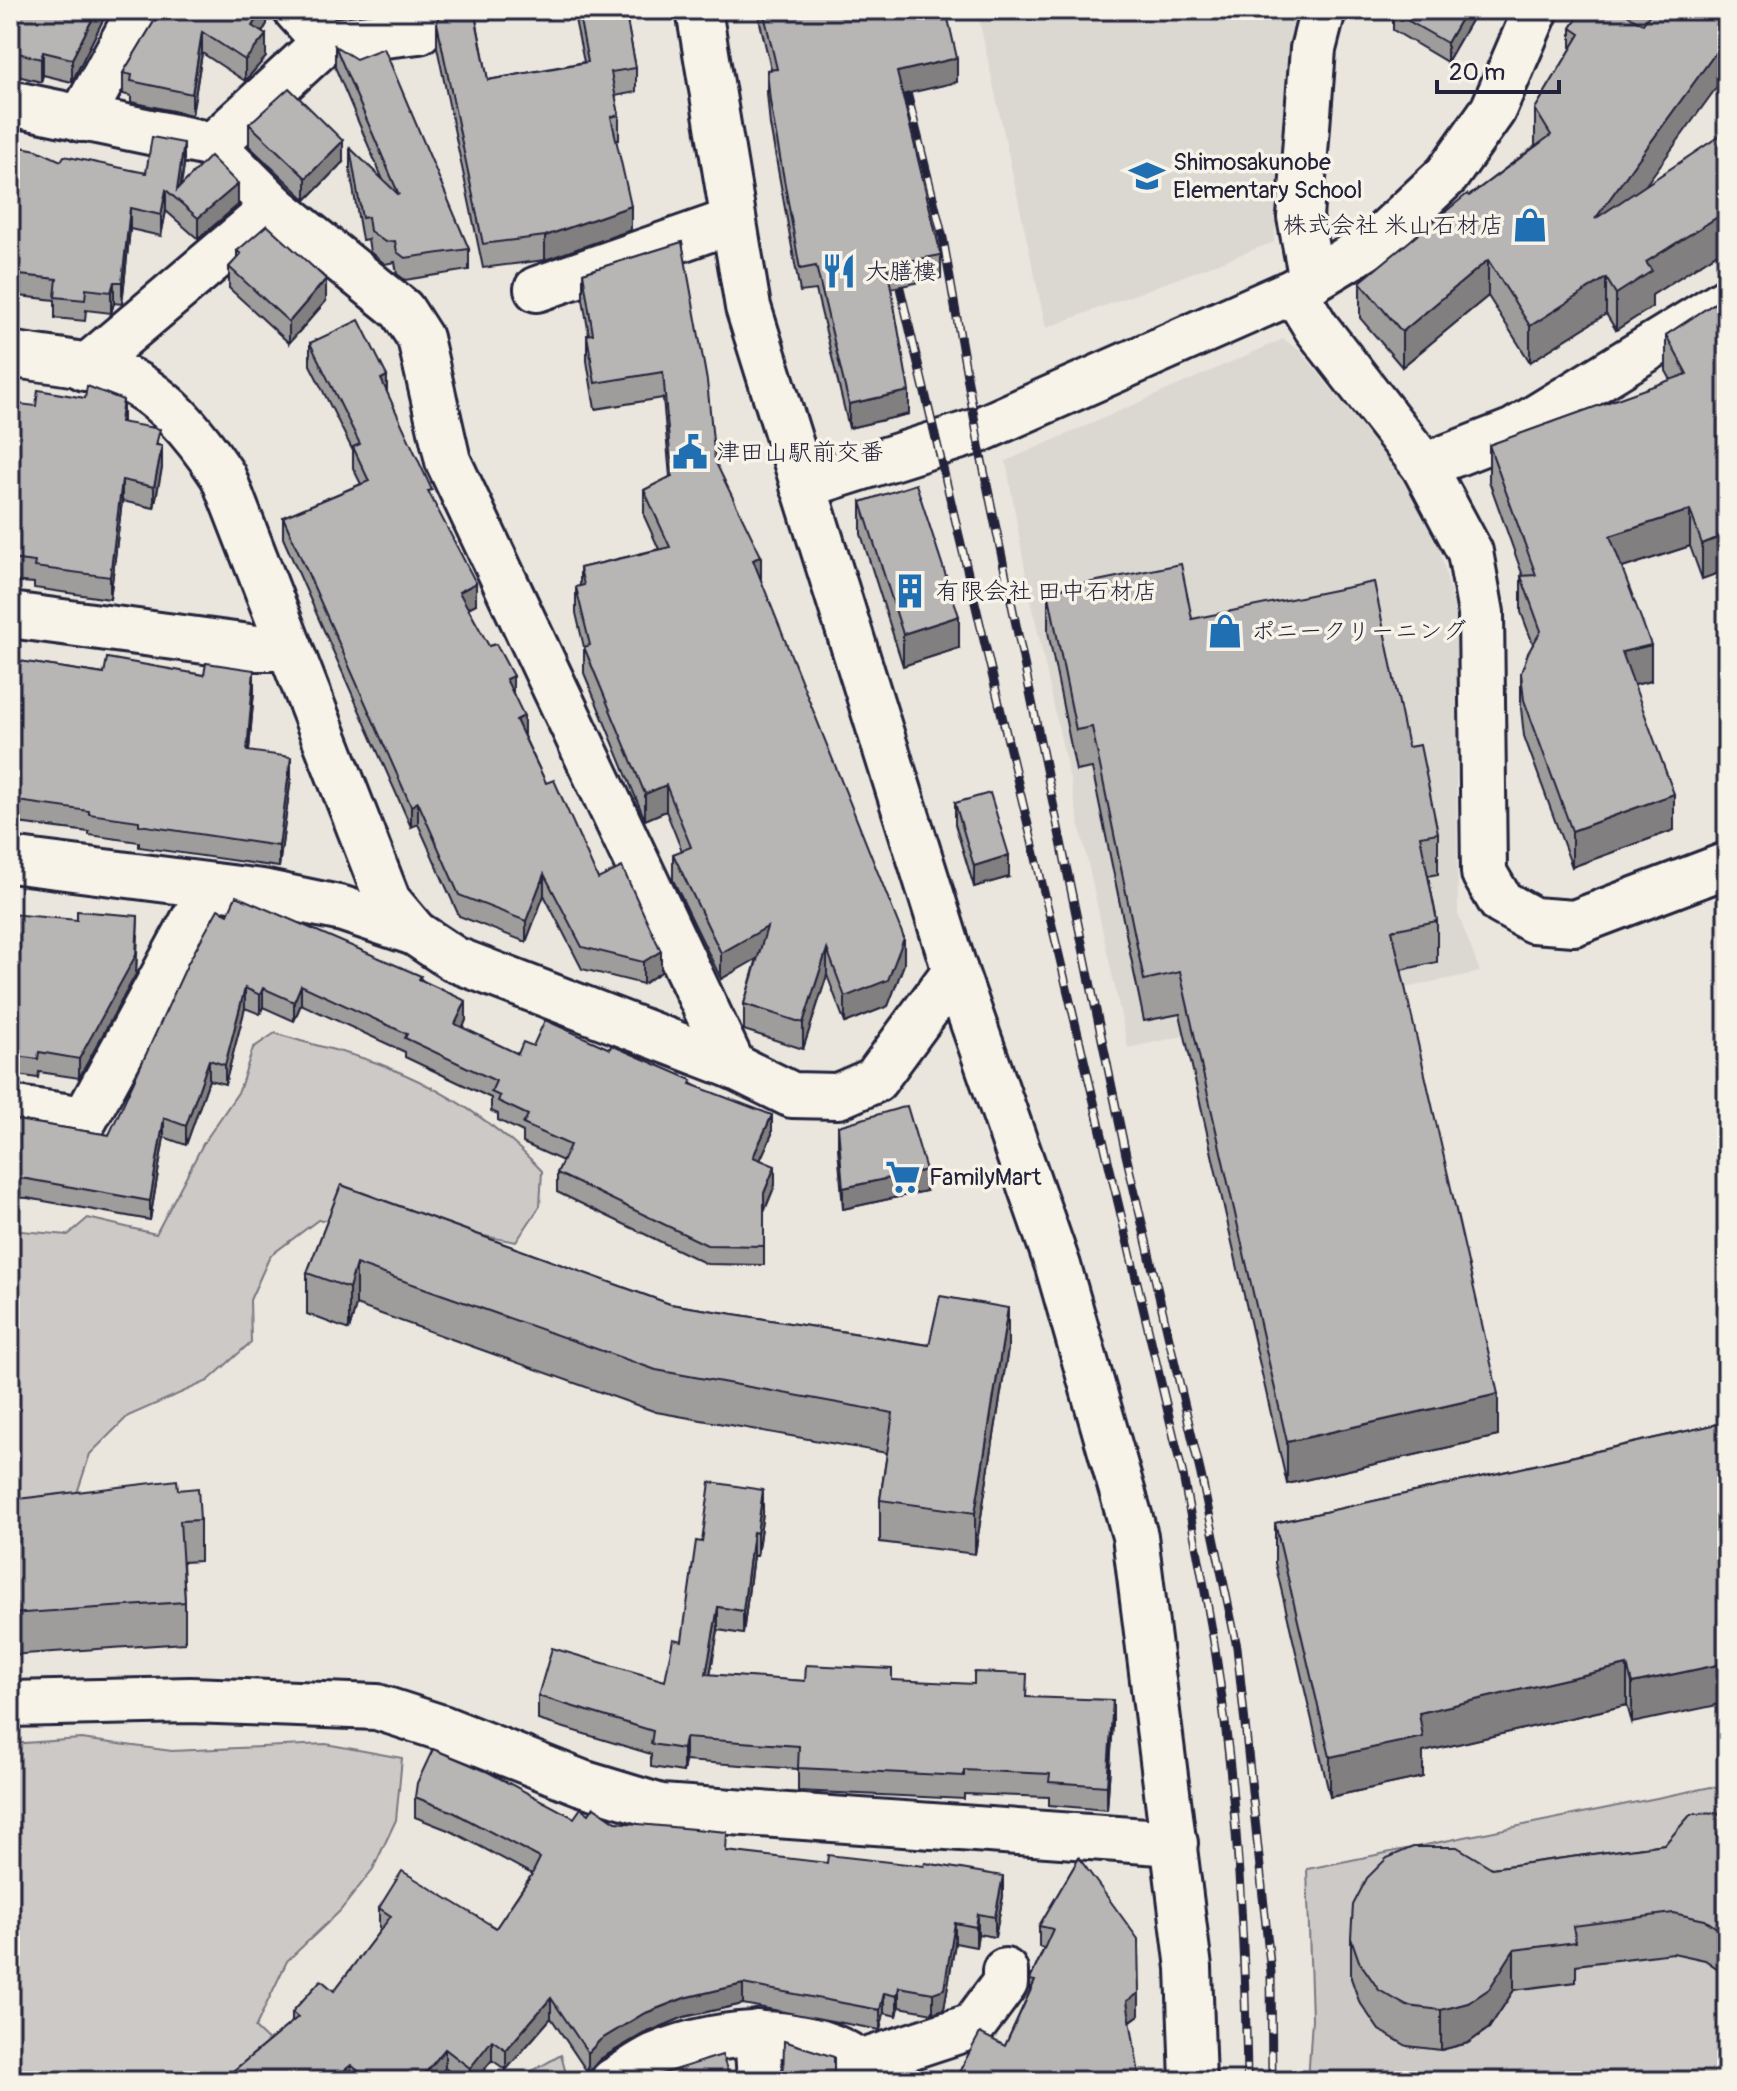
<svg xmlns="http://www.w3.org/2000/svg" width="1737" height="2091" viewBox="0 0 1737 2091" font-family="Pangolin,'Klee One',sans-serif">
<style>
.built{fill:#dbd8d2}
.green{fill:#cdc9c6;stroke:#787680;stroke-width:2}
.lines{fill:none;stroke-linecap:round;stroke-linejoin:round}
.minor-casing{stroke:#22223b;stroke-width:50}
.minor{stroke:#f7f3e8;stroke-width:44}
.rail-casing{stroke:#22223b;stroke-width:9}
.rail{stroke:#f7f3e8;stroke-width:6;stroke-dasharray:18;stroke-linecap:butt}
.wall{fill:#9e9d9c;stroke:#22223b;stroke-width:2}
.shaded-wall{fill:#817f7f;stroke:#22223b;stroke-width:2}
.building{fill:#b8b6b5;stroke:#22223b;stroke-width:2}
.labels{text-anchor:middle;stroke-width:7;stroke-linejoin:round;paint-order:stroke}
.poi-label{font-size:24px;fill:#22223b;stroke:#f7f3e8;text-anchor:start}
</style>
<rect width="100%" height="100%" fill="#eae6de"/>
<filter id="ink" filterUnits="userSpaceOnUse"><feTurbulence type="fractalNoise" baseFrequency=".0125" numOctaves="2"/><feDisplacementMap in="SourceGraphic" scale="16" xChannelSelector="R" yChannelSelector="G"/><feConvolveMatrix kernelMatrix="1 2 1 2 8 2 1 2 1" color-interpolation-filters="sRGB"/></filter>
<g filter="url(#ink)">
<g class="built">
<path d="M977,10H1303L1287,109L1274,242L1046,328Z"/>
<path d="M1283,339L1301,351L1405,482L1438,542L1456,616L1465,681L1456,762L1458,914L1480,972L1128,1048L1028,587L1006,461Z"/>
</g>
<g class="green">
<path d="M275,1033C309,1045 346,1051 380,1064C442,1088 497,1123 542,1171L540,1206L516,1242L387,1218L318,1220L270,1256L250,1300L251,1342L208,1381L128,1416L90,1454L73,1505L10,1514V1230L68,1235L88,1218L156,1234L203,1144L239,1091L253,1048Z"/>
<path d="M81,1739L172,1751L326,1744L402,1758L396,1820L373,1869L340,1911L287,1961L255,2028L311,2081H10V1744Z"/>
<path d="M1711,1787L1727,1790V2081H1308L1312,2019L1307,1869Z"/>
<path d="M561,2055L568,2081H514Z"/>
</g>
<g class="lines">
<g class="minor-casing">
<g id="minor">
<path d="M296,10L325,42"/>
<path d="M699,10L748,307L955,971L1058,1266L1135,1536L1189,1968L1193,2081"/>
<path d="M10,103L213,145L275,207L402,310L420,338L448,461L733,1066"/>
<path d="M81,119L136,17"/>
<path d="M213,145L325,42L419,31"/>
<path d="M1312,280L1300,217L1313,49L1323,10"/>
<path d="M537,289L732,221"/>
<path d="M1294,291L1316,327L1424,466L1470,552L1481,613L1484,873L1501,902L1533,920L1574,923L1727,865"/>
<path d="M10,354C43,360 84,362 115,374C162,392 196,435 223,476L388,901L415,933L454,959L733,1066L792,1095L838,1096L875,1080L955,971"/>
<path d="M85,368L275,207"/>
<path d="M1424,466L1514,431L1727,300"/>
<path d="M803,486L977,431L1294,291L1377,241L1447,175L1493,110L1536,10"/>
<path d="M10,615L257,648H290"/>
<path d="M10,860L262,892L343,909L415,933"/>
<path d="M10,1108L85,1119L212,886"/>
<path d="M10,1704L190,1700L377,1707L442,1728L582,1783L661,1807L1175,1843"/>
<path d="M757,2033L760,2081"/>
<path d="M863,2062L973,2026L1005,1983V1971"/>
<path d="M613,2081C627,2073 641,2063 655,2056C724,2027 826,2019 880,2081"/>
</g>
</g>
<use href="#minor" class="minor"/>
<g class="rail-casing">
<g id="rail">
<path d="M902,72L943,238L980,451L1126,1155L1201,1475L1237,1647L1271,1973L1272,2081"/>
<path d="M895,267L1183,1475C1193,1533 1206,1591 1215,1649C1237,1792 1245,1937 1247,2081"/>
</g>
</g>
<use href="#rail" class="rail"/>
</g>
<g class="wall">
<path d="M10,10H108L72,82L43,75L41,82L10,74Z"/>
<path d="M161,10H267V24L262,33L266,57L245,81L202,53L192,115L131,102V96L123,94V73Z"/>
<path d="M431,10H497L475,14L488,80L584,62L573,10H640V16L626,17L636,68V92L615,96L619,115V140H616L631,230L545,260L483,268L437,47V23L439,17Z"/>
<path d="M757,10H946L957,82L902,94L941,255V278L891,288L909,414L849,428L816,290L800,292L770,125L767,93V70L771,69Z"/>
<path d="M1394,10H1477L1447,62L1393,30V12Z"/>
<path d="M1583,10H1727L1645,186L1727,131V247L1652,295V307L1616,330L1606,314L1530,362L1488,296L1402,367L1360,318V282L1469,196L1535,146V109L1571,49V28Z"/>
<path d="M335,46L469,249V270L405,280L397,274L395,262L385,264L370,252L368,239L362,240L350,170V148L383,180L335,67Z"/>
<path d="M249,124L343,162L306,200L249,146Z"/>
<path d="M10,145L61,161L146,173L184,165L181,186L238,205L198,239L166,211L161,236L130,229L122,304L114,303L111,313L86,310L85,321L55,318V300L10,295Z"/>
<path d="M682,242L715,461L761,581L904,964L888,1006L845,1023L827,975L803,1049L744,1030V1004L757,958L721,979L673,880V854L682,851L666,811L645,820L584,673V647L576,613V587L580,586V568L659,549L644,516V490L670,477L663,398L595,409L587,361V335H589L583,299V273Z"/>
<path d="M237,251L326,301L289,343L229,288V267L237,259Z"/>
<path d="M1727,295L1702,579L1690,546L1622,568L1651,681L1634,685L1674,830L1572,867L1524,736L1521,708V673L1533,644L1521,612V576H1523L1489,481V445L1671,380L1666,371V335Z"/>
<path d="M310,343L387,393L476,604L468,608L513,693L524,736L546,783L598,879L661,972L643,984L582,969L544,895L526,942L459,916L418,824L411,827L283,538V517L361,484L353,468V451L310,365Z"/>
<path d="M10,403L123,422L160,446L162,468L154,508L122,501L110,599L34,588V583L10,581Z"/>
<path d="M861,502L959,648L903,666L861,534Z"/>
<path d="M1048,591L1192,619L1408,747L1438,833V874L1428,876L1437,921V962L1401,970L1498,1436L1287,1484L1180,1014L1144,1021L1092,768L1076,771L1048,632Z"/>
<path d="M10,656L12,660L104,674L254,691L249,751L291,778L279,867L139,847V842L89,835V832L10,822Z"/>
<path d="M955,803L1009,877L974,887L955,824Z"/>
<path d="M10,914L138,935L136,974L79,1078L39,1072L38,1078L10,1074Z"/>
<path d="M228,914L421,979L466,1020L463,1028L518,1054L533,1046L692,1084L772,1134L760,1160L775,1185L764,1212V1265L707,1264L557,1192V1173L563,1161L523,1143V1132L498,1120V1114L491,1111V1098L405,1057V1052L301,1004L294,1021L263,1007L260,1014L245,1008L225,1084L209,1080L186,1145L164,1137L150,1220L27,1198L10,1197V1119L109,1135Z"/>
<path d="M838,1126L926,1191L843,1209L838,1148Z"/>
<path d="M341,1185L670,1304L929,1345L1008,1349L975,1554L880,1542V1500L887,1453L656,1412L356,1305L349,1330L307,1314V1273Z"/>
<path d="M1727,1422L1632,1723L1627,1705L1423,1752V1777L1330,1797L1275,1563V1523Z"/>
<path d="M178,1490L200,1520V1561L183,1562L185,1602V1643L10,1655V1500Z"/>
<path d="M763,1513L757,1556H753L743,1634L718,1630L710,1675L805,1681L892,1680L1027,1697L1113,1723L1107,1810L1049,1805V1797L964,1794V1799L798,1791V1769L685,1761L683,1772L651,1767V1754L538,1720V1696L665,1681L682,1641L702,1542Z"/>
<path d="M415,1797L574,1818L589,1814L616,1822L727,1851L1003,1896L995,1937L978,1934L976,1947L955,1943L944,2009L933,2013L899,2007L897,2016L884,2013L880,2030L743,2004L684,2017L643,2034L600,2059L588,2073L551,2018L506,2070L492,2060L475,2081H461L445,2068L435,2081H226V2077L292,2022V2012L334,1991L381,1929L379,1928V1908L496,1928L532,1874L453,1832L415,1817Z"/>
<path d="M1727,1814V1975L1705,1960L1673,1953L1576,1965V1982L1514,1990L1489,2028L1468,2043L1441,2050L1407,2046L1379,2030L1359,2001L1351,1978V1938L1492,1868L1665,1844Z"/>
<path d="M1079,1858L1139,2015L1131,2021L1005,2046L1030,1991V1980L1044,1948L1039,1947V1926Z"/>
</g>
<g class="shaded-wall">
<path d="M97,10H108L72,82V59Z"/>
<path d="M262,10H267V24L252,48V26Z"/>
<path d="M538,10H565L538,16Z"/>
<path d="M1466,10H1477L1447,62V43Z"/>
<path d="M202,32V53L192,115V94Z"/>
<path d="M266,35V57L245,81V60Z"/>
<path d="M1727,37V73L1595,255V219Z"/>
<path d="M43,52V75L41,82V59Z"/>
<path d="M957,58V82L897,96V72Z"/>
<path d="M343,141V162L306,200V178Z"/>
<path d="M184,143V165L178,201L177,190Z"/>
<path d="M238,184V205L198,239V218Z"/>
<path d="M166,190V211L161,236V215Z"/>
<path d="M631,206V230L545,260V236Z"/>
<path d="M130,208V229L122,304V282Z"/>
<path d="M1727,211V247L1652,295V307L1616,330V294L1646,262Z"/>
<path d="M1488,260V296L1402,367V332Z"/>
<path d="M1606,278V314L1530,362V326Z"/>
<path d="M326,279V301L289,343V322Z"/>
<path d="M114,282V303L111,313V292Z"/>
<path d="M387,376V398L381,379Z"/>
<path d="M909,391V414L849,428V404Z"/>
<path d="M123,400V422H120Z"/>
<path d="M162,446V468L154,508V487Z"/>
<path d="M122,480V501L110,599V577Z"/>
<path d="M1690,510V546L1610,572V536Z"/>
<path d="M1727,534V570L1702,579V544Z"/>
<path d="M761,556V582L753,560Z"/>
<path d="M476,583V604L459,613V592Z"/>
<path d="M959,616V648L903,666V634Z"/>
<path d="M1651,645V681L1622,688V652Z"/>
<path d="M254,670V691L247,773V751Z"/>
<path d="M513,676V697L506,679Z"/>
<path d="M524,716V738L516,720Z"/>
<path d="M291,757V778L279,867V846Z"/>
<path d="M666,785V811L645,820V794Z"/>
<path d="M1674,794V830L1572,867V831Z"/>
<path d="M418,802V824L411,827V806Z"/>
<path d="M1009,855V877L974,887V866Z"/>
<path d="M544,874V895L526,942V921Z"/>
<path d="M138,916L136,974L79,1078V1059Z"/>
<path d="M767,927V953L721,979V953Z"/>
<path d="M904,938V964L888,1006L845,1023V997Z"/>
<path d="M827,949V975L803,1049V1023Z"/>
<path d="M661,951V972L643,984V962Z"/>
<path d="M301,985V1004L294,1021V1002Z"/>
<path d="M245,988V1008L225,1084V1065Z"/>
<path d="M263,988V1007L260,1014V995Z"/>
<path d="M466,1001V1020L455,1043V1024Z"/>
<path d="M209,1060V1080L186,1145V1126Z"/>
<path d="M772,1115V1134L753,1176V1157Z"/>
<path d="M164,1118V1137L150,1220V1201Z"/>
<path d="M775,1166V1185L764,1212V1265V1193Z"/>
<path d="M926,1170V1191L843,1209V1188Z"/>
<path d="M356,1264V1305L349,1330V1288Z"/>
<path d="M1008,1308V1349L975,1554V1513Z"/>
<path d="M1498,1394V1436L1287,1484V1442Z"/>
<path d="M763,1490V1513L757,1556V1533Z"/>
<path d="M753,1532V1556L743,1634V1611Z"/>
<path d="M718,1607V1630L706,1697V1674Z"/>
<path d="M1727,1663V1703L1632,1723V1683Z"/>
<path d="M1627,1665V1705L1423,1752V1777L1330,1797V1757L1419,1713Z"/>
<path d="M1113,1700V1723L1107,1810V1786Z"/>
<path d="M685,1738V1761L683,1772V1749Z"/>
<path d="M1003,1876V1896L995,1937V1917Z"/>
<path d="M978,1914V1934L976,1947V1927Z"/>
<path d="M955,1923V1943L944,2009L933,2013V1993Z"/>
<path d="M1514,1950V1990L1489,2028L1468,2043L1441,2050V2010Z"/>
<path d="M743,1984V2004L684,2017L643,2034L600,2059L588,2073V2053L600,2040L643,2014L684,1998Z"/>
<path d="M899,1987V2007L897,2016V1996Z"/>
<path d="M884,1993V2013L880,2030V2010Z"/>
<path d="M1139,1993V2015L1127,2023V2001Z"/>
<path d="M551,1998V2018L506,2070V2050Z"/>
<path d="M492,2040V2060L475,2081H470V2068Z"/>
<path d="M445,2049V2068L435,2081H419Z"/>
<path d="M351,2065V2081H331Z"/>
</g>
<g class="building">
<path d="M10,10H97L72,59L43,52L41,59L10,51Z"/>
<path d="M161,10H262L252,26L266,35L245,60L202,32L192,94L131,81L132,75L123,73Z"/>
<path d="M441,10H474L488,80L588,62L578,10H625L636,68L611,72L619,115L611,117L631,206L545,236L483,244L437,23Z"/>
<path d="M763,10H946L957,58L897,72L941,255L887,265L909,391L849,404L816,266L800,269L770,101L767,70L777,69Z"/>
<path d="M1394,10H1466L1447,43L1393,12Z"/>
<path d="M1583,10H1619L1643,24L1653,10H1727V37L1595,219L1727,131V211L1646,262L1652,271L1616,294L1606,278L1530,326L1488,260L1402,332L1360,282L1467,194L1469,196L1551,135L1535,109L1580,34L1571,28Z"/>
<path d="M335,46L356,59L384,48L469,249L405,258L397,252L395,241L385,242L370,231L368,217L362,218L350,148L399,195Z"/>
<path d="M289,88L343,141L306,178L249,124Z"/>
<path d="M152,137L184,143L177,190L210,156L238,184L198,218L166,190L161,215L130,208L122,282H114L111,292L86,289L85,300L55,297L57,279L10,274V145L37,150L61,161L64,156L146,173Z"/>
<path d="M267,225L326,279L289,322L229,267L241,254L237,251Z"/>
<path d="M682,242L707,381L715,461L761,556L753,560L904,938L888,980L845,997L827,949L803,1023L744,1004L767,927L721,953L673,854L691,847L666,785L645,794L584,647L590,645L576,587L584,585L580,568L670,547L644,490L672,476L663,372L595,383L587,335L593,334L583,273Z"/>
<path d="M1727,295V534L1702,544L1690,510L1610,536L1651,645L1622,652L1674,794L1572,831L1524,700L1521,673L1528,653L1541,631L1521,576L1536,575L1489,445L1687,374L1666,335Z"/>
<path d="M359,320L387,376L381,379L432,490L428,491L476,583L459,592L489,646L496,644L513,676L506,679L524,716L516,720L546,783L554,780L598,879L622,867L661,951L643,962L582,947L544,874L526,921L459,895L418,802L411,806L283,517L369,481L353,447L360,444L310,343Z"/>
<path d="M87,386L123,400L120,422L160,429L156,445L162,446L154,487L122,480L110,577L34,567L35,562L10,559V403L36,406L38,390L85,398Z"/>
<path d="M916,484L959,616L903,634L861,502Z"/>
<path d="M1181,564L1192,619L1374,582L1408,747L1420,745L1438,833L1420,836L1437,921L1392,930L1498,1394L1287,1442L1180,972L1144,980L1092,727L1076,730L1048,591Z"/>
<path d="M10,656H12V660L104,674L107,658L204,675L206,663L254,670L247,751L291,757L279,846L139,825V821L89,814V811L10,800Z"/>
<path d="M990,793L1009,855L974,866L955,803Z"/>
<path d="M236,896L421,976L419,979L466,1001L455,1024L518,1054L523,1042L533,1046L545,1020L610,1049L611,1045L692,1080L690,1084L772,1115L753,1157L775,1166L764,1193V1246L707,1245L557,1173L570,1145L523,1124L528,1115L498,1101L500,1096L491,1092L496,1081L405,1038L407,1034L301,985L294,1002L263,988L260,995L245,988L225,1065L209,1060L186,1126L164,1118L150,1201L27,1179L10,1178V1119L109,1135L188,963L218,909L228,914Z"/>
<path d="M77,911L138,916L136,955L79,1059L39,1052L38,1059L10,1055V914L77,920Z"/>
<path d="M907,1106L926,1170L843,1188L838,1126Z"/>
<path d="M341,1185L670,1304L929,1345L940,1296L1008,1308L975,1513L880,1500L893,1413L656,1370L356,1264L349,1288L307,1273Z"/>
<path d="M1727,1422V1663L1632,1683L1627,1665L1419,1713L1423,1737L1330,1757L1275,1523Z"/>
<path d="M177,1480L178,1490L198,1488L200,1520L180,1521L185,1602L10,1614V1500Z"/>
<path d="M710,1482L763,1490L757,1533L753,1532L743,1611L718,1607L706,1674L805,1681L806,1665L892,1669V1680L974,1684V1672L1027,1674L1026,1697L1113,1700L1107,1786L1049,1782L1050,1774L964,1770V1776L798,1768L799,1746L685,1738L683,1749L651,1744L653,1731L538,1696L552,1648L665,1681L673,1639L682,1641L696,1541L702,1542Z"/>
<path d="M433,1749L488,1772L574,1818L581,1808L589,1814L594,1807L616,1822L727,1832L726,1851L827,1863L828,1855L924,1866L925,1863L1003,1876L995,1917L978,1914L976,1927L955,1923L944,1989L933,1993L899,1987L897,1996L884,1993L880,2010L743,1984L684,1998L643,2014L600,2040L588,2053L551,1998L506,2050L492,2040L470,2068L445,2049L419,2081H371L351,2065L331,2081H229L226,2077L298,2017L292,2012L321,1980L334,1991L391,1916L379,1908L402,1871L496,1928L531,1876L540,1858L453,1812L415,1797L417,1783Z"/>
<path d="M1726,1813L1727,1814V1935L1705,1920L1673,1913L1573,1926L1576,1942L1514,1950L1489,1989L1468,2003L1441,2010L1407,2006L1379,1990L1359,1961L1351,1938L1353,1905L1367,1878L1387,1858L1413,1847H1457L1492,1868L1665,1844L1691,1814Z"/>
<path d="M1079,1858L1138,1939L1139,1993L1127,2001L1139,2074V2081H954L980,2033L1005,2046L1035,1981L1030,1980L1053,1929L1039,1926Z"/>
<path d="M784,2041L834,2057V2075H855V2081H783Z"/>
<path d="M722,2055L731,2081H639Z"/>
</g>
</g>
<defs>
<g id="school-bare" transform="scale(2.76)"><path d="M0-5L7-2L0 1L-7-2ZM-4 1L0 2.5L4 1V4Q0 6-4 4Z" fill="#1f6fb2" stroke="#f7f3e8" stroke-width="2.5" paint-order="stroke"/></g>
<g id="shop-bare" transform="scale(2.76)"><path d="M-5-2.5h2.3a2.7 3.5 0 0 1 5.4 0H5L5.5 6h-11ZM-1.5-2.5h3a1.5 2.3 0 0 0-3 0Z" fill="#1f6fb2" stroke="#f7f3e8" stroke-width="2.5" paint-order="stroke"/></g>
<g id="restaurant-bare" transform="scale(2.76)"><path d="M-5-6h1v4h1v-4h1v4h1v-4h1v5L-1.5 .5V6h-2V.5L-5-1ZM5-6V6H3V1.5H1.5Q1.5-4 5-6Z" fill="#1f6fb2" stroke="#f7f3e8" stroke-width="2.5" paint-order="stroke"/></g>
<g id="civic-bare" transform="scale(2.76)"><path d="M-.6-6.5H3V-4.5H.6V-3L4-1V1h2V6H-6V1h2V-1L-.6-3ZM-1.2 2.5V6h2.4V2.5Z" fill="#1f6fb2" stroke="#f7f3e8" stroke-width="2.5" paint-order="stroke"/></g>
<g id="building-bare" transform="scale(2.76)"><path d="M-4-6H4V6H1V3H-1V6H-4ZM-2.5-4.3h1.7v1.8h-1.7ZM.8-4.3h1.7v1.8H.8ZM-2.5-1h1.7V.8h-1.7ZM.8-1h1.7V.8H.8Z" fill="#1f6fb2" stroke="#f7f3e8" stroke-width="2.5" paint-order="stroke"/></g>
<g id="supermarket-bare" transform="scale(2.76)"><path d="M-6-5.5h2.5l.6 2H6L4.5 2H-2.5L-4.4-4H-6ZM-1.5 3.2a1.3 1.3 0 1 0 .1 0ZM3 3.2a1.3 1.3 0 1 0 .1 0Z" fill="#1f6fb2" stroke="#f7f3e8" stroke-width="2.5" paint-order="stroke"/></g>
</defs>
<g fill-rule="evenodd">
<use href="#school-bare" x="1147" y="176"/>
<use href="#shop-bare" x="1530" y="225"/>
<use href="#restaurant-bare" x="839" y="271"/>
<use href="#civic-bare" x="690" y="452"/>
<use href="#building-bare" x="910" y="591"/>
<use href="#shop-bare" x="1225" y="631"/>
<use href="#supermarket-bare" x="903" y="1177"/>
</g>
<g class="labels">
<g class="poi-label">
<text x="1173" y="170">Shimosakunobe<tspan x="1173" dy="28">Elementary School</tspan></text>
<text x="1504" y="233" text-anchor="end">株式会社 米山石材店</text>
<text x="865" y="279">大膳樓</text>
<text x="716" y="460">津田山駅前交番</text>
<text x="936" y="599">有限会社 田中石材店</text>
<text x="1251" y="639">ポニークリーニング</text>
<text x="929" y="1185">FamilyMart</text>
</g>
</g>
<rect width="1737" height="2091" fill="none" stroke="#f7f3e8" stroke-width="40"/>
<rect x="20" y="20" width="1697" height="2051" fill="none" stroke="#22223b" stroke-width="3" filter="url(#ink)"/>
<path d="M1437 80v12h122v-12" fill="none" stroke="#22223b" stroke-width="4"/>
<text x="1449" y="80" font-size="24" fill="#22223b" stroke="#f7f3e8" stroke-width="6" paint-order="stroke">20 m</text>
</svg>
